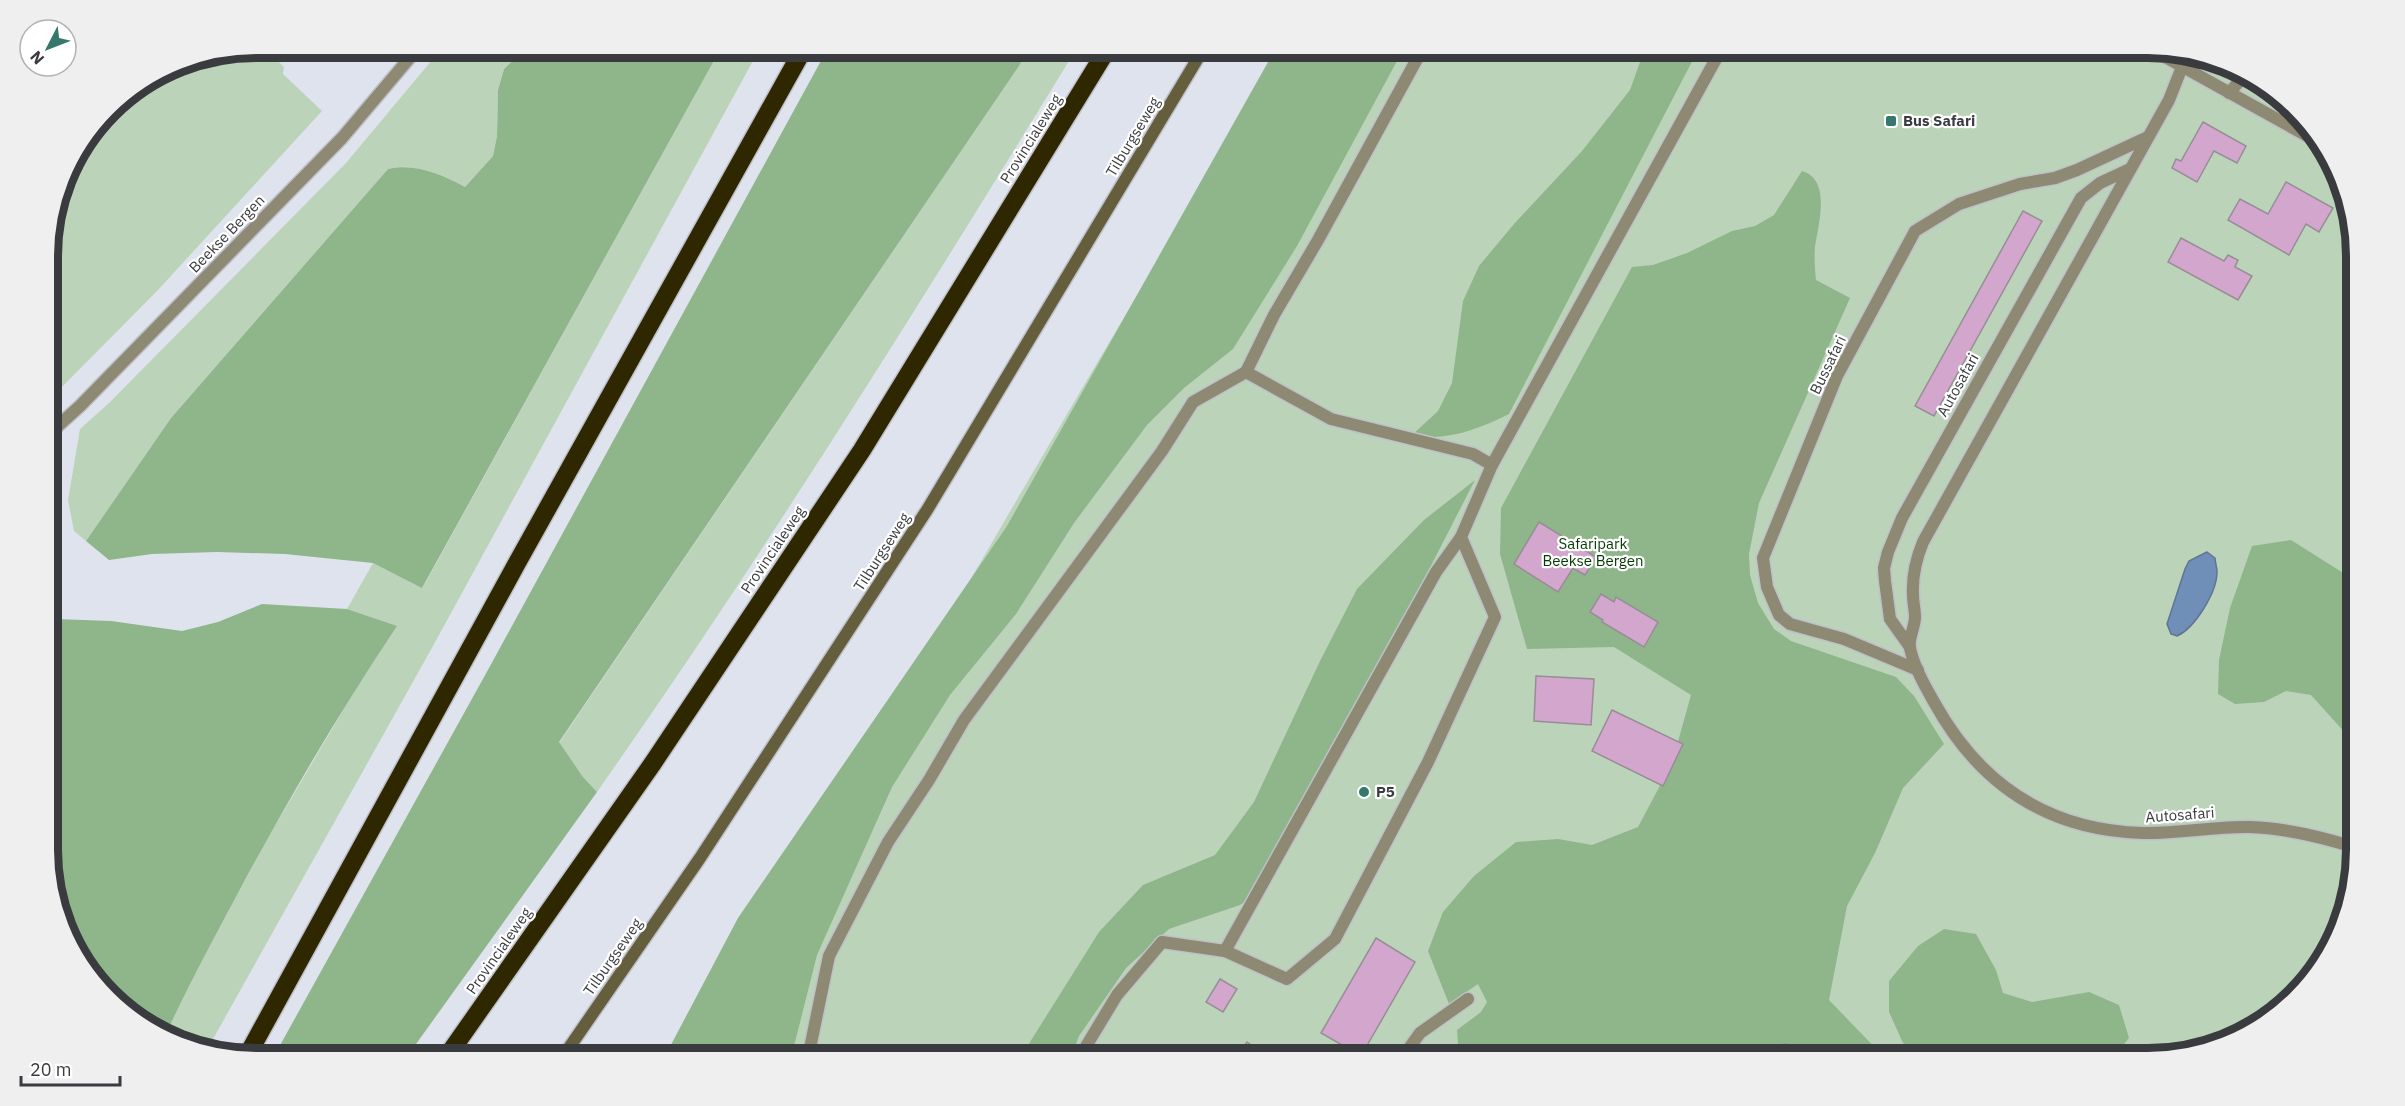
<svg xmlns="http://www.w3.org/2000/svg" width="2405" height="1106" viewBox="0 0 2405 1106" font-family="'IBM Plex Sans',sans-serif">
<style>
.green{fill:#bbd4b9}
.forest{fill:#8fb58b}
.water{fill:#6f8eb8;stroke:#5f7594;stroke-width:1.5}
.building{fill:#d2a6cd;stroke:#978e95;stroke-width:1.5}
.lines{fill:none;stroke-linecap:round;stroke-linejoin:round}
.lane-casing{stroke:#bec1ca;stroke-width:15}
.street-casing{stroke:#bec1ca;stroke-width:15}
.secondary-casing{stroke:#bec1ca;stroke-width:15}
.highway-casing{stroke:#bec1ca;stroke-width:21}
.lane{stroke:#8d8972;stroke-width:12}
.street{stroke:#8d8972;stroke-width:12}
.secondary{stroke:#645e3d;stroke-width:12}
.highway{stroke:#2f2700;stroke-width:18}
.poi-dot{fill:#367869;stroke:#fff;stroke-width:2}
.labels{text-anchor:middle;stroke-width:4.5;stroke-linejoin:round;paint-order:stroke}
.poi-label{font-size:15px;font-weight:bold;fill:#393b3f;stroke:#fff;text-anchor:start}
.street-label{font-size:15px;fill:#393b3f;stroke:#fff}
.park-label{font-size:15px;fill:#013b00;stroke:#fff}
.rim{fill:none;stroke:#393b3f;stroke-width:8}
</style>
<rect width="100%" height="100%" fill="#dfe3ed"/>
<g class="green">
<path d="M442,48H526L504,69L498,90L497,136L493,156L465,187C441,174 415,163 388,169L171,418L86,541L74,531L68,500L80,429L109,403L346,163Z"/>
<path d="M721,48H760L433,646L208,1048L176,1042L166,1034L186,990L269,836L368,668L396,626L347,609L373,563L423,587Z"/>
<path d="M1029,48H1077C923,299 767,550 597,792L583,777L559,743L1019,66Z"/>
<path d="M1285,48H2149L2229,64L2314,130L2355,229L2357,850L2341,930L2306,987L2265,1023L2162,1058H702C888,716 1084,381 1285,48Z"/>
<path d="M247,50L274,57L284,67L283,74L322,111L158,290L49,400L48,242L69,164L119,100L177,64Z"/>
</g>
<g class="forest">
<path d="M526,48H721L422,588L373,563L285,554L217,552L152,554L109,560L86,541L171,418L388,169C415,163 441,174 465,187L493,156L497,136L498,90L504,69Z"/>
<path d="M828,48H1029L1019,66L559,742L583,777L597,792L406,1058H273L489,668Z"/>
<path d="M1276,48H1404L1297,246L1233,349L1184,388L1147,425L1074,523L1016,614L950,695L892,787L817,955L791,1058H664L738,918L1007,526Z"/>
<path d="M1645,48H1699L1509,414C1479,429 1446,442 1412,435L1438,411L1452,383L1463,301L1479,266L1514,224L1582,151L1630,90Z"/>
<path d="M1802,171C1832,180 1818,225 1815,247C1814,258 1815,270 1816,280L1850,298L1759,503L1749,554L1750,575L1758,603L1774,629L1791,641L1896,677L1914,696L1944,744L1903,788L1875,853L1847,906L1829,1000L1885,1058H1459L1457,1030L1481,1012L1487,1002L1478,984L1449,1004L1428,951L1443,912L1474,876L1516,842L1558,839L1592,845L1638,827L1672,763L1691,695L1614,647L1527,649L1500,554L1501,508L1632,267L1653,265L1687,253L1732,231L1755,226L1774,215Z"/>
<path d="M1475,480L1265,889L1240,905L1169,929L1126,968L1079,1036L1071,1058H1020L1099,932L1143,885L1215,855L1254,802L1320,661L1357,589L1424,520Z"/>
<path d="M2291,540L2356,581L2357,746L2311,695L2286,691L2264,702L2235,704L2218,694L2219,660L2230,608L2252,546Z"/>
<path d="M262,604L347,609L397,626C342,708 292,793 245,880C218,931 190,981 166,1034L91,976L50,877L49,628L55,619L111,621L182,631L218,622Z"/>
<path d="M1944,929L1976,934L1996,970L2003,993L2032,1002L2089,992L2119,1005L2129,1038L2113,1058H1931L1903,1043L1889,1012V981L1918,946Z"/>
</g>
<path class="water" d="M2207,552L2215,558C2215,562 2217,567 2217,572C2217,592 2195,628 2177,636L2171,634L2167,624L2185,569L2189,561Z"/>
<g class="building">
<path d="M2203,122L2246,146L2237,163L2214,151L2197,182L2172,168L2176,159L2181,161Z"/>
<path d="M2286,182L2333,208L2319,232L2306,224L2289,255L2228,220L2240,199L2268,214Z"/>
<path d="M2023,211L2042,221L1934,416L1915,406Z"/>
<path d="M2181,238L2224,261L2228,255L2238,260L2235,267L2252,276L2238,300L2168,262Z"/>
<path d="M2355,301L2356,334L2351,331L2354,326L2344,321Z"/>
<path d="M1539,522L1596,557L1585,575L1573,568L1558,592L1514,564Z"/>
<path d="M1601,594L1614,602L1616,597L1658,622L1644,647L1602,622L1603,620L1590,612Z"/>
<path d="M1536,676L1594,679L1591,725L1534,721Z"/>
<path d="M1612,710L1683,744L1663,786L1592,751Z"/>
<path d="M1376,938L1415,962L1361,1056L1321,1033Z"/>
<path d="M1220,979L1237,989L1223,1012L1206,1002Z"/>
<path d="M1247,1042L1270,1058H1236Z"/>
<path d="M1784,1044L1812,1049L1817,1058H1764Z"/>
</g>
<g class="lines">
<g class="lane-casing">
<g id="lane">
<path d="M2149,48L2320,143"/>
<path d="M2184,55L2182,67L2169,100L1923,542C1916,559 1912,576 1913,595C1913,602 1915,610 1915,617C1915,627 1908,639 1910,648C1914,667 1925,686 1934,702C1979,784 2048,830 2142,833C2178,834 2214,826 2250,827C2287,828 2322,837 2357,848"/>
<path d="M2229,93L2244,76"/>
<path d="M1246,372L1274,315L1318,240L1423,48"/>
<path d="M1910,647L1890,619L1885,581L1884,568L1888,552L1902,518L2081,198L2100,183L2130,169"/>
<path d="M1918,670L1844,639L1790,624L1779,615L1767,587L1763,558L1837,376L1915,231L1959,204L2020,184L2055,178L2077,170L2148,137"/>
<path d="M1225,951L1436,572L1461,537"/>
<path d="M808,1058L829,956L888,842L929,780L964,720L1162,451L1193,402L1246,372L1331,419L1473,454L1492,465"/>
<path d="M1079,1058L1117,995L1162,942L1225,951L1287,979L1335,939L1428,762L1495,617L1461,537L1492,465L1722,48"/>
</g>
</g>
<g class="street-casing">
<g id="street">
<path d="M49,434L80,406L342,138L418,48"/>
<path d="M1402,1058L1420,1033L1468,999"/>
</g>
</g>
<g class="secondary-casing">
<path id="secondary" d="M562,1058L700,858L927,510L1204,48"/>
</g>
<g class="highway-casing">
<g id="highway">
<path d="M247,1056L517,563L804,48"/>
<path d="M446,1058L653,763L862,450L1108,48"/>
</g>
</g>
<use href="#lane" class="lane"/>
<use href="#street" class="street"/>
<use href="#secondary" class="secondary"/>
<use href="#highway" class="highway"/>
</g>
<g class="poi-dot">
<rect x="1885" y="115" width="12" height="12" rx="3"/>
<circle cx="1364" cy="792" r="6"/>
</g>
<g class="labels">
<g class="poi-label">
<text x="1903" y="126">Bus Safari</text>
<text x="1376" y="797">P5</text>
</g>
<g class="street-label">
<text transform="translate(1133 137) rotate(-59)" y="5">Tilburgseweg</text>
<text transform="translate(1031 139) rotate(-58)" y="5">Provincialeweg</text>
<text transform="translate(227 234) rotate(-46)" y="5">Beekse Bergen</text>
<text transform="translate(1828 365) rotate(-64)" y="5">Bussafari</text>
<text transform="translate(1958 385) rotate(-61)" y="5">Autosafari</text>
<text transform="translate(773 550) rotate(-56)" y="5">Provincialeweg</text>
<text transform="translate(882 552) rotate(-57)" y="5">Tilburgseweg</text>
<text transform="translate(2180 815) rotate(-4)" y="5">Autosafari</text>
<text transform="translate(499 951) rotate(-55)" y="5">Provincialeweg</text>
<text transform="translate(613 957) rotate(-55)" y="5">Tilburgseweg</text>
</g>
<g class="park-label">
<text x="1593" y="549">Safaripark<tspan x="1593" dy="17">Beekse Bergen</tspan></text>
</g>
</g>
<path d="M0 0H2405V1106H0ZM256 58H2148A198 198 0 0 1 2346 256V850A198 198 0 0 1 2148 1048H256A198 198 0 0 1 58 850V256A198 198 0 0 1 256 58Z" fill="#efeff0" fill-rule="evenodd"/>
<path class="rim" d="M256 58H2148A198 198 0 0 1 2346 256V850A198 198 0 0 1 2148 1048H256A198 198 0 0 1 58 850V256A198 198 0 0 1 256 58Z"/>
<g transform="translate(48 48) rotate(228)"><circle r="28" fill="#ffffff" stroke="#b0b1b2" stroke-width="1.5"/>
<path d="M0-4.5L10 22L0 15L-10 22Z" fill="#367869"/>
<text y="-9" font-size="16" font-weight="bold" text-anchor="middle" fill="#393b3f">N</text>
</g>
<path d="M21 1076v9h99v-9" fill="none" stroke="#393b3f" stroke-width="3"/>
<text x="30" y="1076" font-size="18" fill="#393b3f" stroke="#ffffff" stroke-width="4.5" paint-order="stroke">20 m</text>
</svg>
